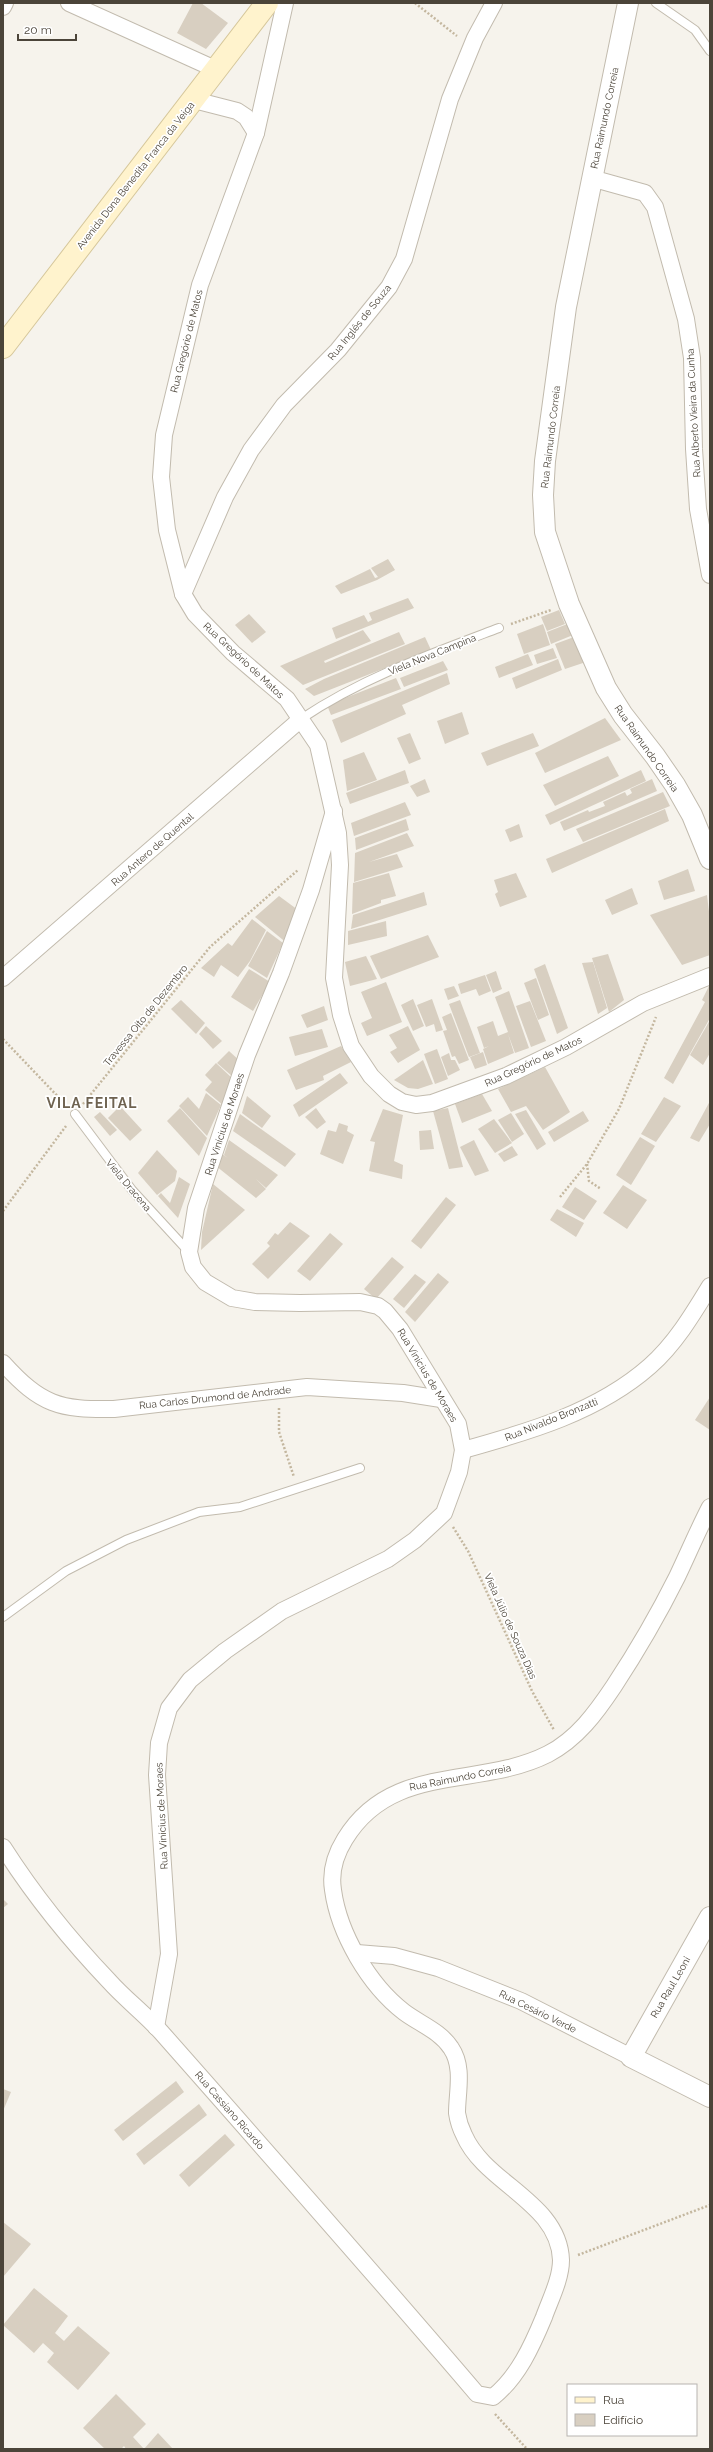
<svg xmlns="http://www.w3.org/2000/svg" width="713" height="2452" viewBox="0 0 713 2452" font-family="Raleway,sans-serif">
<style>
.building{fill:#d8cfc1}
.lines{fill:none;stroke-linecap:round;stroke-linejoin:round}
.service-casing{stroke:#c2bbae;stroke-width:10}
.minor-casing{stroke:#c2bbae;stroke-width:18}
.tertiary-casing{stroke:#c2bbae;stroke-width:22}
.secondary-casing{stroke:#d6c79b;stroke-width:24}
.path{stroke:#c4b79f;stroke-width:2.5;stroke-dasharray:2 2;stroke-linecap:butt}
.service{stroke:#fff;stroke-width:8}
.minor{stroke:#fff;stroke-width:16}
.tertiary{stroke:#fff;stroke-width:20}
.secondary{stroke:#fff3cd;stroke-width:22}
.labels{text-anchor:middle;stroke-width:3.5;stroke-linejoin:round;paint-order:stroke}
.street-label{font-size:10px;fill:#4b4439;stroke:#fff}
.district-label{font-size:14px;font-weight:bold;letter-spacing:1px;fill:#6e6250;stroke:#fff}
</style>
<rect width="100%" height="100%" fill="#f6f3ec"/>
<g class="building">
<path d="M193,3H201L228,23L206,49L177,33Z"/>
<path d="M388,559L395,570L377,580L341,594L335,586L370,569L375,578L378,577L371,568Z"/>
<path d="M408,598L414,608L336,639L332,628L364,615L368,622L372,620L369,613Z"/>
<path d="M559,610L565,624L547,631L541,617Z"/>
<path d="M249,614L266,632L252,643L235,625Z"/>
<path d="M570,623L573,635L551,644L547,632Z"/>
<path d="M543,624L550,645L524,654L517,634Z"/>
<path d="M363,630L371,641L324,661L325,663L399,632L405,644L303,685L280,666Z"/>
<path d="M425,637L431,650L314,696L305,689L324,679Z"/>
<path d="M574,637L586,662L565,669L555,644Z"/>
<path d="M553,648L557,658L537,664L534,655Z"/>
<path d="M528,654L533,665L499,678L495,667Z"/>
<path d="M558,659L562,670L516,689L512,678Z"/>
<path d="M443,661L448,670L404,687L400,678Z"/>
<path d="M447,673L450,684L402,705L406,714L341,743L332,720Z"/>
<path d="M396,678L401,689L331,715L327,705Z"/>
<path d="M462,712L469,734L445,744L437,721Z"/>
<path d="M605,718L621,740L545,773L535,753Z"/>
<path d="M410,733L421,759L409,764L397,738Z"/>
<path d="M533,733L539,746L487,766L481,753Z"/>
<path d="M364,752L377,780L347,791L343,760Z"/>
<path d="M608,756L619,776L555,806L543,785Z"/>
<path d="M405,770L409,783L350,804L346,793Z"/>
<path d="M641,770L646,781L550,825L545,815Z"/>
<path d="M425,779L430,792L417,797L410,786Z"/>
<path d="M652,779L657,791L564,831L560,822L588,810L589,812L605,806L603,802L625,792L627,796L632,793L630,789Z"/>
<path d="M663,792L670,806L583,842L576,829Z"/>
<path d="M405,802L411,815L354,836L351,823Z"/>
<path d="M665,809L669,821L552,873L546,859Z"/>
<path d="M406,819L409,830L356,850L355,838Z"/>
<path d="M519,824L523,837L510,842L505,830Z"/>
<path d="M407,833L414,846L369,862L397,854L403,867L354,882L355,853Z"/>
<path d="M688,869L695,891L664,900L658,881Z"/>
<path d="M389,873L396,896L381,900V903L352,914L353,883Z"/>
<path d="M516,873L527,897L500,907L495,894L498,892L494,880Z"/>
<path d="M632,888L638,904L612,915L605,900Z"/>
<path d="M424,892L427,905L351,929L353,915Z"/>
<path d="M707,895L710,920V955L682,965L650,915Z"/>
<path d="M279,896L298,910L288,944L255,917Z"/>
<path d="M252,919L266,930L250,961L238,977L221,965L214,977L201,968L228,943L232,946Z"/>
<path d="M386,921L387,936L348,945V931Z"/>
<path d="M267,931L283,943L267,978L248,966Z"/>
<path d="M428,935L439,957L381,979L370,956Z"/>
<path d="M608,954L624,1000L609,1012L592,958Z"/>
<path d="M366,956L377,979L350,986L345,962Z"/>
<path d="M593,962L607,1008L598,1014L582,963Z"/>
<path d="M545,964L568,1028L557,1034L534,969Z"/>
<path d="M249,969L270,982L253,1011L231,997Z"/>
<path d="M496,971L502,989L493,993L486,975Z"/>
<path d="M485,975L491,991L479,996L476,989L461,994L458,984Z"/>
<path d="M536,978L549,1015L538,1020L524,983Z"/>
<path d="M386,982L402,1022L367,1036L361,1023L372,1018L361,992Z"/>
<path d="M710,984V1018L673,1084L664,1078L705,1002L702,1000Z"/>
<path d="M454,986L459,996L448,1000L444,989Z"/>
<path d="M509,991L529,1048L515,1053L508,1034L514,1053L488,1064L483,1049L489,1046L484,1048L477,1027L493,1021L498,1036L508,1032L495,997Z"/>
<path d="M413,999L424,1026L413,1031L401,1005Z"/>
<path d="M432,999L443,1030L436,1032L434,1024L426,1027L417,1005Z"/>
<path d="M181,1000L205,1023L196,1034L171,1009Z"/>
<path d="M460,1000L480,1053L469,1057L449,1004Z"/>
<path d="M530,1001L546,1041L531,1047L516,1006Z"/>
<path d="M324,1006L328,1020L307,1028L301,1015Z"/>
<path d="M451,1013L469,1060L459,1064L455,1056L452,1057L443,1031L447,1030L442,1017Z"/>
<path d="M710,1020V1053L703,1065L690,1055Z"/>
<path d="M206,1026L222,1041L213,1049L199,1034Z"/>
<path d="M408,1026L420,1050L398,1063L390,1052L397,1048L389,1035Z"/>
<path d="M322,1029L328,1047L295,1056L289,1037Z"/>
<path d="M341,1046L351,1062L323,1076L324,1080L296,1090L287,1070Z"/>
<path d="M437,1049L448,1079L435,1084L424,1054Z"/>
<path d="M229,1051L241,1062L233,1077L217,1063Z"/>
<path d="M483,1052L487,1065L475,1069L470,1057Z"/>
<path d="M449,1053L451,1060H455L460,1070L448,1076L441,1057Z"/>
<path d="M423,1060L433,1084L418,1089L408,1088L394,1080Z"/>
<path d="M216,1063L233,1079L224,1106L205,1090L212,1082L205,1075Z"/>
<path d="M545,1067L570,1112L543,1130L526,1106L511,1112L498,1089Z"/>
<path d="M340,1073L348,1083L299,1117L293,1105Z"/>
<path d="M206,1093L221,1105L207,1136L179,1106L188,1097L199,1109Z"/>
<path d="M482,1094L492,1111L462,1123L455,1104Z"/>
<path d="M247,1096L271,1116L262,1128L242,1113Z"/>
<path d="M664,1097L681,1106L656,1142L641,1134Z"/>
<path d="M710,1101V1124L699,1142L690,1138Z"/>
<path d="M120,1106L142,1130L130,1141L108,1118Z"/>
<path d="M180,1108L207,1138L199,1156L167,1121Z"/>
<path d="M316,1108L326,1122L317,1129L305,1117Z"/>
<path d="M448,1108L463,1167L449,1169L433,1111Z"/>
<path d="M383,1109L403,1115L394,1161L403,1165L402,1179L369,1171L375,1142L370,1141Z"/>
<path d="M526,1110L546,1144L537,1150L515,1114Z"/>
<path d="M583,1111L589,1121L554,1142L548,1132Z"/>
<path d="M100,1112L117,1130L110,1136L94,1117Z"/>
<path d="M511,1113L524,1134L512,1142L498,1120Z"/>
<path d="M240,1114L296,1154L285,1167L233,1131Z"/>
<path d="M494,1119L512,1143L495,1153L478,1129Z"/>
<path d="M339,1123L348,1126L347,1131L354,1135L343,1164L320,1154L328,1130L336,1132Z"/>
<path d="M431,1130L434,1149L420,1150L419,1131Z"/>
<path d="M640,1137L655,1146L631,1185L616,1175Z"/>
<path d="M229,1140L278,1175L266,1188L256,1179L266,1189L256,1198L216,1166L222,1154L228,1158L224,1155Z"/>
<path d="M474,1140L489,1171L475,1176L460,1147Z"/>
<path d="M512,1146L518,1155L504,1162L498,1154Z"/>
<path d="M157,1150L177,1171L175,1181L157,1195L138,1173Z"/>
<path d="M179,1177L190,1184L178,1218L158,1196L161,1193L170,1203Z"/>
<path d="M213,1184L245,1210L201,1250L202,1232Z"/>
<path d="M623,1185L647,1200L627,1229L603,1213Z"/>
<path d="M575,1187L597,1201L584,1220L562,1207Z"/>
<path d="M446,1197L456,1205L421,1249L411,1241Z"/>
<path d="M557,1209L584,1223L576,1237L550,1220Z"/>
<path d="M290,1222L310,1236L268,1279L252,1264L270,1246L267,1243L275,1233L278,1235Z"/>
<path d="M330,1233L343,1244L310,1281L297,1271Z"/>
<path d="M392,1257L404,1267L376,1299L364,1289Z"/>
<path d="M438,1273L449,1282L415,1322L405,1312Z"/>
<path d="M415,1274L426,1282L404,1308L393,1299Z"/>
<path d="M710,1397V1430L695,1420Z"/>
<path d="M3,1899L8,1904L3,1908Z"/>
<path d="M176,2081L184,2092L123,2141L114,2130Z"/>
<path d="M3,2089L11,2092L3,2111Z"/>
<path d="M199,2104L207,2115L144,2165L136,2154Z"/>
<path d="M225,2134L235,2145L189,2187L179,2175Z"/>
<path d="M3,2222L31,2244L3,2277Z"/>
<path d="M34,2288L68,2316L55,2333L64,2341L78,2326L110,2353L78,2390L47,2362L54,2353L43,2343L34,2353L3,2325Z"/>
<path d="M116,2394L146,2424L133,2437L144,2449L158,2433L173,2449H126L124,2446L121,2449H105L83,2428Z"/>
</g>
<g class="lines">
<g class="service-casing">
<g id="service">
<path d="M656,3L695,30L710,51"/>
<path d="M301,719C362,678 430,654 499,628"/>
<path d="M75,1114L132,1190L189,1252"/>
<path d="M3,1617L66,1571L126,1540L199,1512L240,1507L360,1468"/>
</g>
</g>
<g class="minor-casing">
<g id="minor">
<path d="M69,3L215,69"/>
<path d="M285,3L256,133L200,285L164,435L161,477L167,530L183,594L195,614L233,653L287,699L318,745L338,833L340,865L334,978L341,1015L351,1046L371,1076L389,1094L402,1102L416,1105L432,1103L506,1076L566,1047L643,1003L710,976"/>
<path d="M3,7L5,3"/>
<path d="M194,100L237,111L246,117L256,133"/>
<path d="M591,178L645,193L655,207L686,319L692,358L694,449L698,509L710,575"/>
<path d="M183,594L225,497L251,450L284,405L338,350L389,287L404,259L450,99L475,38L494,3"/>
<path d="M3,978L301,719"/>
<path d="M3,1363C41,1405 59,1410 114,1409L307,1387L403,1393L441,1399"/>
<path d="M463,1450C528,1432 598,1412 650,1366C675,1344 693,1314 710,1286"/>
<path d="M3,1847C33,1894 70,1940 109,1981C125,1999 145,2014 161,2032C267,2152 373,2272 477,2394L493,2397C518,2377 532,2346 544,2317C550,2300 561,2279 561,2260C559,2202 485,2184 464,2135C461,2129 458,2120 457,2113C457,2092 464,2067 451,2048C440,2031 420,2024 404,2012C369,1985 339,1934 333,1890C330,1871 335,1855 345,1839C392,1762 479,1789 548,1754C577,1739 596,1713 614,1686C637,1651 658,1615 677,1577C688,1554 698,1530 710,1507"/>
<path d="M357,1953L394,1956L438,1968L521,2001L631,2057"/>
<path d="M156,2027L169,1954L157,1775L159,1743L169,1708L190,1680L225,1651L282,1611L388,1559L415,1540L444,1513L459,1472L463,1450L458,1424L400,1329L385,1311L378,1306L360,1302L300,1303L255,1302L232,1298L205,1282L193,1267L189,1252L196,1208L247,1055L281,973L311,890L334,811"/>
</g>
</g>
<g class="tertiary-casing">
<g id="tertiary">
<path d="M628,3L566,307L545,461L543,495L545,532L569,604L606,688L623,715L655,756L675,785L692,815L710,859"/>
<path d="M710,1917L631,2057L710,2097"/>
</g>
</g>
<g class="secondary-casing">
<path id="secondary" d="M3,347L267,3"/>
</g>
<g class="path">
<path d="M415,3L457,36"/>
<path d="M511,624L551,610"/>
<path d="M3,1039L66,1105"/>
<path d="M83,1104L210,947L298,870"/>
<path d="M587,1164L589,1181L601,1189"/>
<path d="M560,1197L587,1164L619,1109L656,1017"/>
<path d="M3,1211L66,1126"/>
<path d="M279,1408V1432L294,1477"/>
<path d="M453,1527L468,1551L532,1691L554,1730"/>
<path d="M578,2255L710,2205"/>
<path d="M495,2414L527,2449"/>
</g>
<use href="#service" class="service"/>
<use href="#minor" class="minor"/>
<use href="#tertiary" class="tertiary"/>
<use href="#secondary" class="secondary"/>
</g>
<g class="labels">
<g class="street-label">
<text transform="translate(604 118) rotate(-78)" y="4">Rua Raimundo Correia</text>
<text transform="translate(135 175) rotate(-52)" y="4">Avenida Dona Benedita Franca da Veiga</text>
<text transform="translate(359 322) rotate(-51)" y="4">Rua Inglês de Souza</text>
<text transform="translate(186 341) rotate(-76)" y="4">Rua Gregório de Matos</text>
<text transform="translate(693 413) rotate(-93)" y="4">Rua Alberto Vieira da Cunha</text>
<text transform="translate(550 437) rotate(-83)" y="4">Rua Raimundo Correia</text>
<text transform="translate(432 654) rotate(-22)" y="4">Viela Nova Campina</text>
<text transform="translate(244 660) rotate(43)" y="4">Rua Gregório de Matos</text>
<text transform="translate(647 748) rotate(55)" y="4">Rua Raimundo Correia</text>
<text transform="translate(152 849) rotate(-41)" y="4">Rua Antero de Quental</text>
<text transform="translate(145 1015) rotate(-51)" y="4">Travessa Oito de Dezembro</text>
<text transform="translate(533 1061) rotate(-25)" y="4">Rua Gregório de Matos</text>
<text transform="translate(224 1124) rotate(-72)" y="4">Rua Vinícius de Moraes</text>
<text transform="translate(129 1185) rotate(50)" y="4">Viela Dracena</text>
<text transform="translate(428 1375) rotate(59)" y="4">Rua Vinícius de Moraes</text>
<text transform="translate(215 1397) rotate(-6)" y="4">Rua Carlos Drumond de Andrade</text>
<text transform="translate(551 1419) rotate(-22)" y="4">Rua Nivaldo Bronzatti</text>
<text transform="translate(511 1626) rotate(66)" y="4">Viela Júlio de Souza Dias</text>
<text transform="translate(460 1777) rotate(-11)" y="4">Rua Raimundo Correia</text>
<text transform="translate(161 1816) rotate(-93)" y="4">Rua Vinícius de Moraes</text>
<text transform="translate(670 1987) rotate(-60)" y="4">Rua Raul Leoni</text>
<text transform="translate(538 2011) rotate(26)" y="4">Rua Cesário Verde</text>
<text transform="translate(230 2110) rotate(49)" y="4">Rua Cassiano Ricardo</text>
</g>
<g class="district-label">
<text x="92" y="1108">VILA FEITAL</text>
</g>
</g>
<rect width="713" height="2452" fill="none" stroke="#4b4439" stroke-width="8"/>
<rect x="567" y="2384" width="130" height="52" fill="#ffffff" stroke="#b7b4b0"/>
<rect x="575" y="2397" width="20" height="6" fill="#fff3cd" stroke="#b7b4b0"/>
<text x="603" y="2404" font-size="12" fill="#4b4439">Rua</text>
<rect x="575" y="2414" width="20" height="12" fill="#d8cfc1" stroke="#b7b4b0"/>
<text x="603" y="2424" font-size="12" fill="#4b4439">Edifício</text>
<path d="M18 34v6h58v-6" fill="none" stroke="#4b4439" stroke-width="2"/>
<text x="24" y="34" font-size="12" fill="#4b4439" stroke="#ffffff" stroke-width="3" paint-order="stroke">20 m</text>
</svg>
